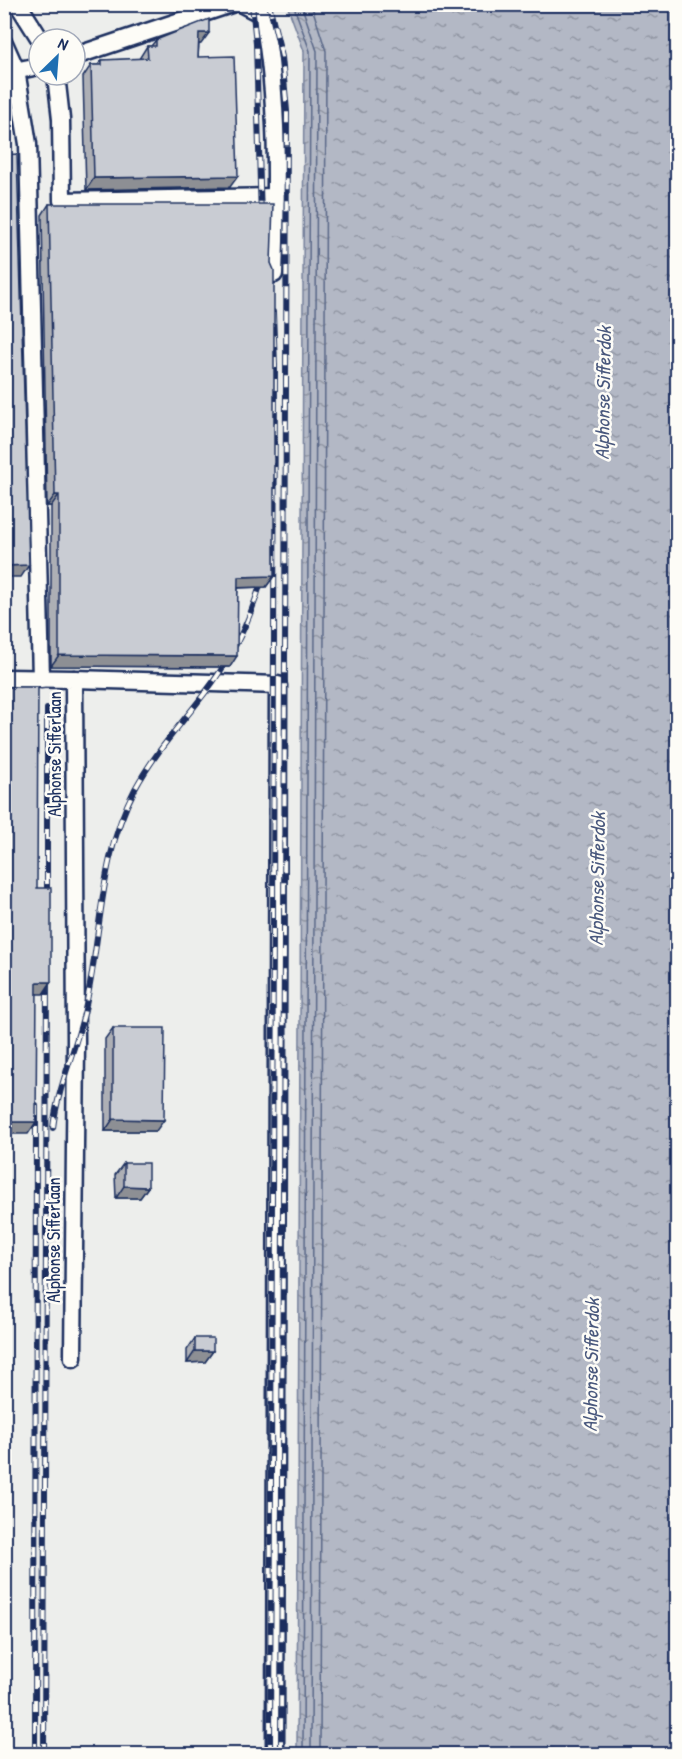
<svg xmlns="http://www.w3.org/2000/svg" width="682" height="1759" viewBox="0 0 682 1759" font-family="'Patrick Hand',sans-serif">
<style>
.built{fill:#edeeec;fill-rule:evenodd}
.water{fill:url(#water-ripples);stroke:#76819c;stroke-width:1.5}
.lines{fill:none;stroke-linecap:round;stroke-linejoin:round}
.shore{stroke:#586687;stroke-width:1.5}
.minor-casing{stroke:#1b2f5e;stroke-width:21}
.minor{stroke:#fdfcf7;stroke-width:16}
.rail-casing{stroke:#1b2f5e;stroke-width:6}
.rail{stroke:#fdfcf7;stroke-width:4;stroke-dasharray:11;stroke-linecap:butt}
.wall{fill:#adafb5;stroke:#1b2f5e;stroke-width:1.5}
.shaded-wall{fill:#8d8f94;stroke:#1b2f5e;stroke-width:1.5}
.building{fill:#c9ccd3;stroke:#1b2f5e;stroke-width:1.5}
.labels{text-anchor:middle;stroke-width:5;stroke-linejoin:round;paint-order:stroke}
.street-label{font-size:18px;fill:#1b2f5e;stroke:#fdfcf7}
.water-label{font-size:20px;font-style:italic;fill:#49587d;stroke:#fdfcf7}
</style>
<defs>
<pattern id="water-ripples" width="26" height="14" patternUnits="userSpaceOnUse" patternTransform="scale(1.5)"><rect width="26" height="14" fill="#b3b8c5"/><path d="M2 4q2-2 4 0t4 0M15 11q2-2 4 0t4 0" fill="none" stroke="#9196a3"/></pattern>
</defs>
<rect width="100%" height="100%" fill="#fdfcf7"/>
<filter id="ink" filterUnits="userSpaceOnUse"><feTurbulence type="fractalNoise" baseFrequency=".0167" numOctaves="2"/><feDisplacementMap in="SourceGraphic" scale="12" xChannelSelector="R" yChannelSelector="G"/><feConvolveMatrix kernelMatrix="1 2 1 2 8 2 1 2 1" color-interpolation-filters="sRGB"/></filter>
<g filter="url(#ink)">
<path class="built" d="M5,5H287L304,51L297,1754H5ZM39,39H75V75H39Z"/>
<path class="water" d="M287,5H677V1754H297L304,51Z"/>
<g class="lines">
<g class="shore">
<path d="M293,4L310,51L303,1754"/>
<path d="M301,4L317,51L311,1754"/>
<path d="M311,4L326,51L320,1754"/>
</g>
<g class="minor-casing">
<g id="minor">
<path d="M18,4L40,39"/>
<path d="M242,4L263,15C279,100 277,188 274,274"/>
<path d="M4,43L16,70L28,144L41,679"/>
<path d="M75,56L231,4"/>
<path d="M4,73L39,66"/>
<path d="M56,75L61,119L62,201L277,197"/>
<path d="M4,678L74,679L76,1041L73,1358"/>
<path d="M74,679L278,685L275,1754"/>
</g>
</g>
<use href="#minor" class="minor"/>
<g class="rail-casing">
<g id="rail">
<path d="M252,4L256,44L261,219"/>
<path d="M269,4L282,57L287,111L281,1754"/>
<path d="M47,906V709"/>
<path d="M53,1128C58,1085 77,1047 86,1005C102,933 99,856 135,789C156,750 187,718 213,682C237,648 254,611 264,571"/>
<path d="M35,1754L36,1105"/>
<path d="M44,1754L47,972"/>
<path d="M270,1754L275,365L273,312"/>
</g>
</g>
<use href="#rail" class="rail"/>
</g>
<g class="wall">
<path d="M156,40L201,44H199L198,57L230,187L86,190L83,77L91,65H98L102,60L139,59L147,46H151Z"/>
<path d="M49,204L271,263L274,576L266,587L238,588L230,667L51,666V506H47L42,215Z"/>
<path d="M113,1028L156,1131H105V1039Z"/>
<path d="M124,1163L148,1187L140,1198H116L115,1175Z"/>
<path d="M195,1338L213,1351L205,1362L187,1363V1350Z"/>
</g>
<g class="shaded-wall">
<path d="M199,33H209L201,44H191Z"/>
<path d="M238,176L230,187L86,190L94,178Z"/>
<path d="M55,495H59L51,506H47Z"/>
<path d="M29,565L21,577H4V566Z"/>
<path d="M274,576L266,587L230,588L238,577Z"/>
<path d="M59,655L237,656L230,667L51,666Z"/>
<path d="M37,982H51L43,994H28Z"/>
<path d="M113,1119L164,1120L156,1131H105Z"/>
<path d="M4,1122H36L28,1134H4Z"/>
<path d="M124,1186L148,1187L140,1198H116Z"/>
<path d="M195,1351H213L205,1362L187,1363Z"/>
</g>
<g class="building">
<path d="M209,19V33H199L198,57L234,56L238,176L94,178L91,65H102V60L148,58L147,46H156V40Z"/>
<path d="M17,154L29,565L4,566V155Z"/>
<path d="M49,204H273L271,263L274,270V576L238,577L237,656L59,655V495H55Z"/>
<path d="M4,687H38L37,888H51V982H37L36,1122H4Z"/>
<path d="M113,1028H165L164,1120L113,1119Z"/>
<path d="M124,1163H148V1187L124,1186Z"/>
<rect x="195" y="1338" width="18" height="13"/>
<path d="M8,1557V1572H4V1558Z"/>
</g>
</g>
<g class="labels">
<g class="street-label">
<text transform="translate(55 754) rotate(-90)" y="6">Alphonse Sifferlaan</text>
<text transform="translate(54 1240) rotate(-90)" y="6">Alphonse Sifferlaan</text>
</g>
<g class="water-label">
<text transform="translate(603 393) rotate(-89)" y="7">Alphonse Sifferdok</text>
<text transform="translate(597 879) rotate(-89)" y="7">Alphonse Sifferdok</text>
<text transform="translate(591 1365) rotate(-89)" y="7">Alphonse Sifferdok</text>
</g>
</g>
<rect width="682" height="1759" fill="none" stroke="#fdfcf7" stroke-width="24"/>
<rect x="12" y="12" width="658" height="1735" fill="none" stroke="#1b2f5e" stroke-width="2" filter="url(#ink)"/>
<g transform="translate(57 57) rotate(25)"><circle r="28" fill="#fdfcf7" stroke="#a3aaba" stroke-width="1.5"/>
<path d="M0-4.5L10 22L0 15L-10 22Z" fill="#1f6fb2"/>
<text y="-9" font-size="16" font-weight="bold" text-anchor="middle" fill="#1b2f5e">N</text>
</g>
</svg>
